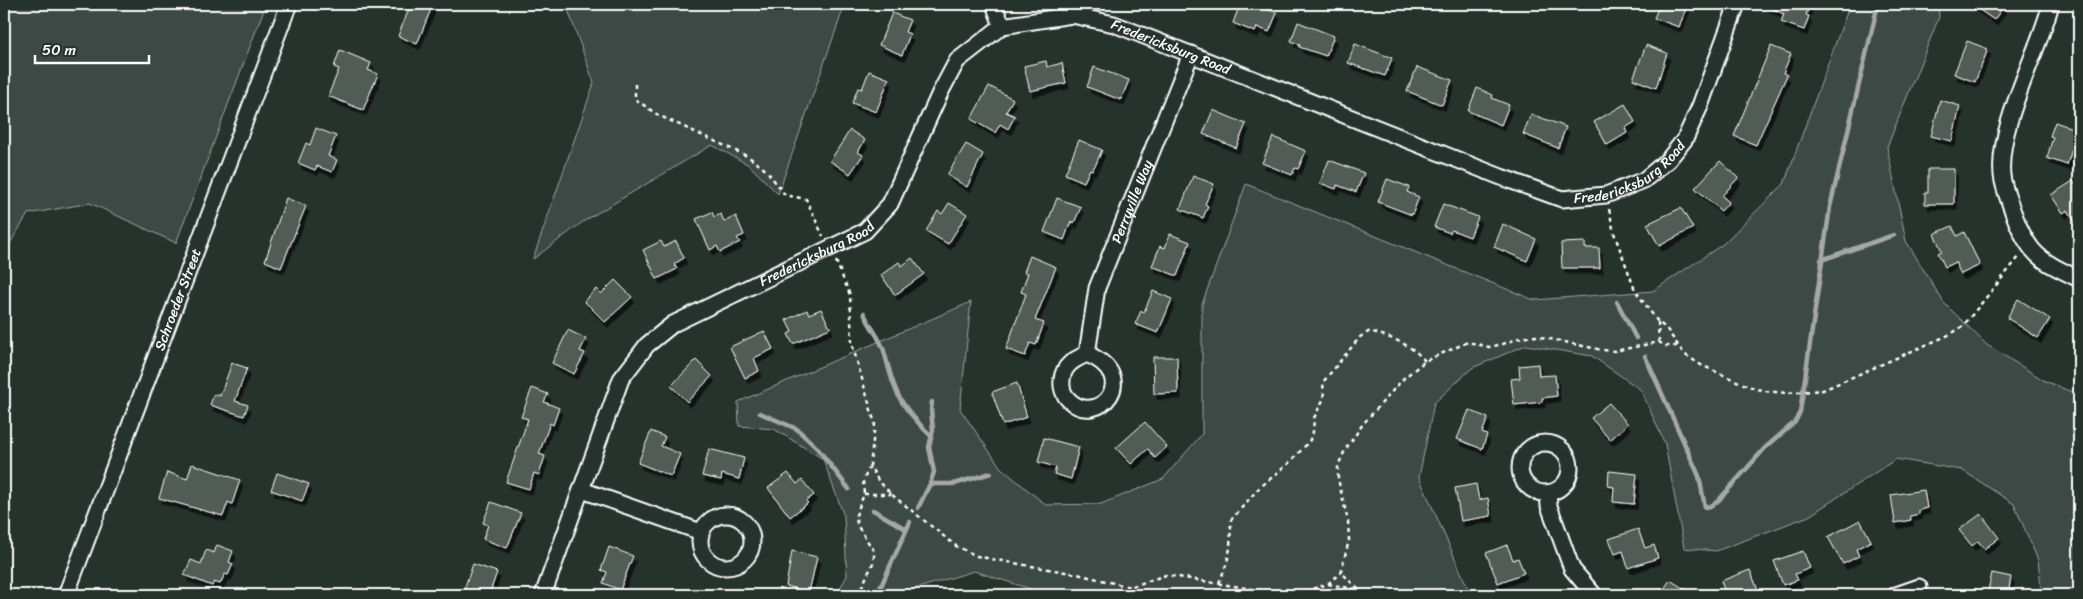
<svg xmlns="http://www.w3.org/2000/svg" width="2083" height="599" viewBox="0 0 2083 599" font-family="Sriracha,sans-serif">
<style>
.green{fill:#3e4944;stroke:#9ea4a2}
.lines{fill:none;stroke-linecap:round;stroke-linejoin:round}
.stream{stroke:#a4a9a7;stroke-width:4.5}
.building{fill:#515c57;stroke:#fff;filter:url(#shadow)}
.minor-casing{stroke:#fff;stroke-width:19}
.path{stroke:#fff;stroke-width:2.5;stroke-dasharray:4 4;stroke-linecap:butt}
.minor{stroke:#26332d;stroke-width:15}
.labels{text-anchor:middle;stroke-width:4;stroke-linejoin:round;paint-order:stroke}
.street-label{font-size:14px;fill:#fff;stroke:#26332d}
</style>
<defs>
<filter id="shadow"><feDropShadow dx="3" dy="5.5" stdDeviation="0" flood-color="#0009"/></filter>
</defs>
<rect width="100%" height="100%" fill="#26332d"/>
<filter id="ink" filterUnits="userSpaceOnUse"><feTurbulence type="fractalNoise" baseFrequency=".02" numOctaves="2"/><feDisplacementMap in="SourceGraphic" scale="10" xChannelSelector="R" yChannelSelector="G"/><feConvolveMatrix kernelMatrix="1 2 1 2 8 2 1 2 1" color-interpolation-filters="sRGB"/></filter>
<g filter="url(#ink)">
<g class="green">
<path d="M4,4H266L176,243L90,203L28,214L4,253Z"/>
<path d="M566,4H845L778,194L749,165L712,145L584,221L533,259L594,83Z"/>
<path d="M1850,4H1938L1939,17L1887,147L1906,241L1944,303L1987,345L2045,381L2079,395V595H2042L2038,560L2014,504L1962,470L1896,459L1809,516L1716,551L1684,548L1665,444L1641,390L1592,356L1526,345L1472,368L1434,403L1419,477L1471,595H1044L1037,591L974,571L911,590L906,595H836L847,576L844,516L823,459L774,429L739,426L738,402L971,302L960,409L1001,468L1046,505L1101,504L1163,479L1202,434V304L1246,184L1534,300L1653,291L1723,244L1784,184Z"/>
</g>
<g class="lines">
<g class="stream">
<path d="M1821,260L1894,235"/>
<path d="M1617,302L1636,338"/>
<path d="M864,313C869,326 880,337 884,351C896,396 898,403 932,437"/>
<path d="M1645,356L1699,476L1705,507L1711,506L1718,501L1765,448L1795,422L1800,412L1830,207L1878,4"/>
<path d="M760,413L797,429L817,448L849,489"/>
<path d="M930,484H954L991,473"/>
<path d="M918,508L930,484L934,472L929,447L933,430L931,410L932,402"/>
<path d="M873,510L906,529"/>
<path d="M877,595L910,522"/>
</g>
</g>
<g class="building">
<path d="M411,4H433L417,44L398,36Z"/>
<path d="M1240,4H1253L1277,13L1269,32L1257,27L1255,32L1233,23Z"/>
<path d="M1660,4H1688L1679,27L1654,18Z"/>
<path d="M1761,4H1810L1806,15L1809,16L1804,30L1781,22L1784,14Z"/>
<path d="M1971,4H2005L1994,20Z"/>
<path d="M892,13L910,20L905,32L910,34L902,55L879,45Z"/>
<path d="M1298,22L1334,36L1326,56L1299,47L1300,45L1291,41Z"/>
<path d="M1967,41L1988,49L1975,82L1954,74Z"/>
<path d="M1355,44L1392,58L1385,76L1348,63Z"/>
<path d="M1646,45L1667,53L1656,88L1633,79Z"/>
<path d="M1771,46L1791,54L1783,73L1787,75L1756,145L1734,136Z"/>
<path d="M340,50L371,63L368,70L378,74L363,110L328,96L339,69L334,67Z"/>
<path d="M1046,61L1047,67L1062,63L1066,83L1030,91L1024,66Z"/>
<path d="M1094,67L1129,80L1121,100L1087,87Z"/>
<path d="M1417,67L1452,80L1442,105L1407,91Z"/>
<path d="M869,71L889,79L876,112L852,103L858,88L862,89Z"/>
<path d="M989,86L1013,99L1006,112L1015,116L1008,129L1000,124L995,133L971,119Z"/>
<path d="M1477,88L1493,95L1492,98L1509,105L1501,125L1468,111Z"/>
<path d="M1940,100L1960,106L1952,141L1931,136Z"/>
<path d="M1625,104L1635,122L1625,128L1627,133L1607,145L1594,122Z"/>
<path d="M1213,110L1246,124L1236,148L1203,134Z"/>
<path d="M1531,114L1566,127L1558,148L1523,134Z"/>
<path d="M2055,122L2078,130L2067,165L2047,158L2053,137L2050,136Z"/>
<path d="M316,128L336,136L328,156L337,160L332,172L317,166L315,170L298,163L306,143L310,145Z"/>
<path d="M850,130L865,140L858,152L863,155L850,174L830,161Z"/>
<path d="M1273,137L1306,151L1298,169L1295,168L1292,175L1262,163Z"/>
<path d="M1079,140L1102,150L1096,164L1092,170L1090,169L1084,182L1065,174Z"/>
<path d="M966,144L983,154L967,187L947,175Z"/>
<path d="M1329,160L1364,173L1356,192L1337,185L1336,189L1320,183Z"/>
<path d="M1720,161L1738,178L1722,196L1729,202L1721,211L1695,188Z"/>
<path d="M1928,169H1954V204H1925V192H1928Z"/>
<path d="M1193,176L1214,184L1205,204L1208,206L1203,218L1180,209Z"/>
<path d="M1387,179L1409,187L1407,192L1419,197L1412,215L1378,202Z"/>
<path d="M2073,181L2079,191V229L2068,210L2063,213L2051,195Z"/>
<path d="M286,198L306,206L281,268L265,261Z"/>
<path d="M1057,198L1081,207L1074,223L1071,221L1064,240L1044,232Z"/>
<path d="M949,203L967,214L948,244L926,231L938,211L942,214Z"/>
<path d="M1443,204L1478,217L1470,237L1452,230L1450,233L1434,227Z"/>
<path d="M1681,208L1693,228L1659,246L1647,224Z"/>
<path d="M712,212L714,217L721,214L724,222L736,216L744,235L737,238L740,242L720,252L717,246L710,250L696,219Z"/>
<path d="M1503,224L1536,239L1527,261L1494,247Z"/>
<path d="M1952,226L1957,236L1964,232L1980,265L1961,274L1955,262L1945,267L1938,253L1942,251L1934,234Z"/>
<path d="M1170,234L1190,242L1177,276L1152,266L1160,246L1165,248Z"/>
<path d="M661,241L664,247L676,241L684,258L674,264L677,269L657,279L643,250Z"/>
<path d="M1585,242V248H1599L1600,268H1562L1561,243Z"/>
<path d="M1030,256L1056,267L1035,320L1044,323L1036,345L1030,343L1025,356L1006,349L1026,294L1021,292L1028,273L1024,272Z"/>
<path d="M912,258L924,274L895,295L881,275L899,262L902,266Z"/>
<path d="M615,280L632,297L605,322L584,301L596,289L601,294Z"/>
<path d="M1153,291L1172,299L1158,333L1135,324L1141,311L1144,312Z"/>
<path d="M2018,299L2050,319L2038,338L2007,318Z"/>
<path d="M821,309L830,328L793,344L788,334L792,332L786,320L807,310L809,314Z"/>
<path d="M568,330L586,339L580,351L585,353L574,374L552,363Z"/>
<path d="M764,331L773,349L754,358L759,371L745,378L730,347Z"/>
<path d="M1153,357H1177L1178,393L1154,394Z"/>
<path d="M696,360L712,376L687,402L671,386Z"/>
<path d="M232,363L247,368L235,401L248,405L244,416L210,405L214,394L220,396Z"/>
<path d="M1538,364L1539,376L1555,375L1557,396L1542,398V402L1514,405L1511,379L1520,378L1519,366Z"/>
<path d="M1017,383L1027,417L1003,425L992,392Z"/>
<path d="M532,388L548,394L544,402L559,408L553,425L550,423L539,454L545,456L539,475L534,473L529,489L506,482L528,419L521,417Z"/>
<path d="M1609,403L1628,424L1610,440L1591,418Z"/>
<path d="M1469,410L1488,418L1482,433L1487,435L1482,449L1457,439Z"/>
<path d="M1145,422L1167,447L1155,458L1148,449L1131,464L1116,448Z"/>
<path d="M651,431L665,437L661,446L680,454L671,476L638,463Z"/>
<path d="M1044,438L1079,447L1071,479L1054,474L1056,467L1038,462Z"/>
<path d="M709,449L744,458L739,479L722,474L721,480L702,476Z"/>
<path d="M192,464L240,480L232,504L228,502L223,516L159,498L167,472L187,479Z"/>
<path d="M1609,471L1637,474L1634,504L1613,502L1614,487L1608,486Z"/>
<path d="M277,473L309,484L302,501L271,490Z"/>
<path d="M788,473L797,484L802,480L814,495L806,501L808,503L790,517L768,488Z"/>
<path d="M1476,484L1479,500L1488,498L1491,516L1461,521L1455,488Z"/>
<path d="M1924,490L1927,508L1919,510V514L1910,516L1911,520L1895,523L1891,495Z"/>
<path d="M491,502L521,513L507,548L483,539L488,525L483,523Z"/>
<path d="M1981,514L1999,538L1984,549L1978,541L1972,546L1959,530Z"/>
<path d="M1860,520L1871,541L1856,549L1859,556L1843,564L1828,537Z"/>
<path d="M1638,529L1645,548L1654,545L1658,558L1628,568L1623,551L1615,554L1609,539Z"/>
<path d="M217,545L233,551L229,562L233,564L228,575L225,574L220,584L214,582L212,586L184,575L191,560L201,564L206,550L214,553Z"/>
<path d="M1507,545L1513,560L1518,558L1524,573L1498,583L1486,553Z"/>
<path d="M609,547L633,556L620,590L603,583L607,572L601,570Z"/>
<path d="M792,551L817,557L809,592L786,586Z"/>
<path d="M1803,551L1810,568L1795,574L1798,580L1783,585L1774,561Z"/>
<path d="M473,564L497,572L489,595H462Z"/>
<path d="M1750,570L1758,590L1751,593L1752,595H1726L1721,581Z"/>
<path d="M1992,573L2011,577L2008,595H1987Z"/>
<path d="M1670,580L1694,595H1660Z"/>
</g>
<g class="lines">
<g class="minor-casing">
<g id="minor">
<path d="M994,4L1002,26"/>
<path d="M2051,4C2038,53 1997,127 2002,175C2003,187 2009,200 2013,212C2029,255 2039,260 2079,279"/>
<path id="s1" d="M1087,354L1097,288L1191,54"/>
<path d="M1087,354C1142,377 1098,427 1070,401C1064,396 1061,388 1062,380C1063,365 1075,359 1087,354Z"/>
<circle cx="1545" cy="468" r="25"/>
<path d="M582,490L701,532"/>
<path d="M1548,493L1549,506L1572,569L1594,595"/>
<circle cx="726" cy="541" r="26"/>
<path id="s2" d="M66,595L289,4"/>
<path id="s3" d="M543,595L621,379L647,345L673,324L865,231L890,204L940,93L957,61L1002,26L1072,15L1114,24L1501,177L1562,199L1606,195L1644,180L1668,160L1685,139L1700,106L1737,4"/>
<path d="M1896,595L1919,587"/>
</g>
</g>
<g class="path">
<path d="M635,84V99L658,115L749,157L767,171L785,195L806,199L823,236"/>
<path d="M1609,209L1614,233L1635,290L1658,322L1666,328L1684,354L1701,365L1748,386L1764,391L1787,393L1823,390L1951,334L1963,326L2019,257"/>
<path d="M836,261L850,295L852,344L875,424L870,466L878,480L891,494L956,546L977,556L996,560L1077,574L1130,587L1166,575L1264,591L1298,593L1328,584L1359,590L1370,595"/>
<path d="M1658,322L1659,342"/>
<path d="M864,494H891"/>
<path d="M1219,583L1227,563L1230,548L1231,520L1258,489L1288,464L1309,442L1313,432L1314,418L1324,398L1323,382L1360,337L1370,331C1391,338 1410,343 1425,361"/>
<path d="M1328,584L1341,572"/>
<path d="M1358,589L1341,572L1349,540L1348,521L1338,479V466L1345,450L1363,424L1404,378L1425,361L1468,342L1489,347L1503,344L1519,338L1536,336L1602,350L1615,351L1659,342L1665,346H1677"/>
<path d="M858,595L874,561V551L857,525L856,515L864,494L863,481L870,466"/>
</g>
<use href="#minor" class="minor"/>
</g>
</g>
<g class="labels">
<g class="street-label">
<text dy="5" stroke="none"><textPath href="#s3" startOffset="946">Fredericksburg Road</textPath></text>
<text dy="5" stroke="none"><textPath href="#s3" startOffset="1441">Fredericksburg Road</textPath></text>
<text dy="5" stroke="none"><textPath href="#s1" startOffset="160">Perryville Way</textPath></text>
<text dy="5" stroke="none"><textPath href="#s3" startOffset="466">Fredericksburg Road</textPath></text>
<text dy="5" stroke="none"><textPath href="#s2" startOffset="316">Schroeder Street</textPath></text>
</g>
</g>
<rect width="2083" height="599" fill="none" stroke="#26332d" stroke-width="20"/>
<rect x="10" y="10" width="2063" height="579" fill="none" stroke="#fff" stroke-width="2" filter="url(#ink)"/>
<path d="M35 55v8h114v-8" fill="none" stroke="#ffffff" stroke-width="2.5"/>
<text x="42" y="55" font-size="15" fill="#ffffff" stroke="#26332d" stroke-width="4" paint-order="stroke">50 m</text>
</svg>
